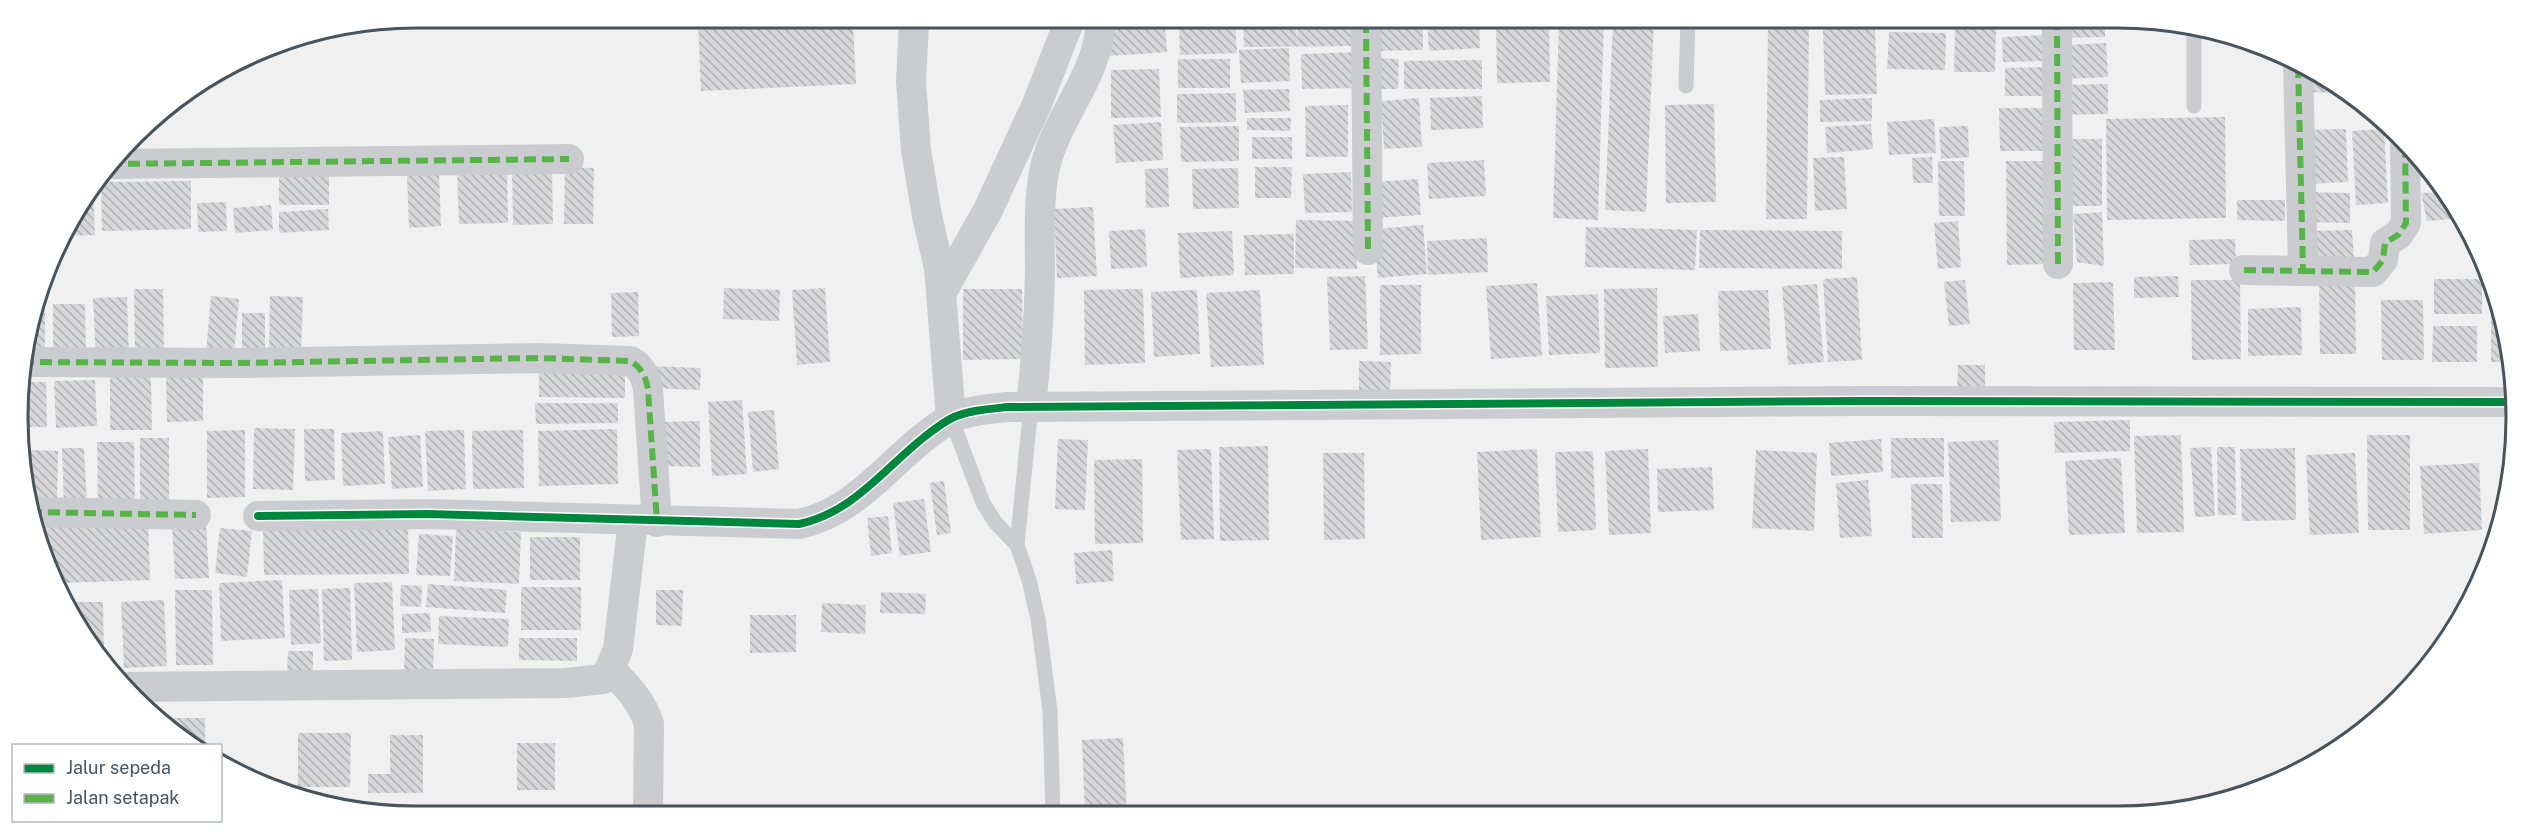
<svg xmlns="http://www.w3.org/2000/svg" width="2535" height="834" viewBox="0 0 2535 834" font-family="'Public Sans',sans-serif">
<style>
.building{fill:url(#building-back-hatch)}
.lines{fill:none;stroke-linecap:round;stroke-linejoin:round}
.service{stroke:#cacccf;stroke-width:15}
.minor{stroke:#cacccf;stroke-width:30}
.quiet{stroke:#57b448;stroke-width:6;stroke-dasharray:12 6;stroke-linecap:butt}
.cycleway-casing{stroke:#fff;stroke-width:11}
.cycleway{stroke:#00873e;stroke-width:8}
.rim{fill:none;stroke:#48535c;stroke-width:3}
</style>
<defs>
<pattern id="building-back-hatch" width="6" height="6" patternUnits="userSpaceOnUse" patternTransform="scale(1.5)"><rect width="6" height="6" fill="#d7d7d9"/><path d="M-1 5l2 2M0 0l6 6M5-1l2 2" fill="none" stroke="#b0b1b3"/></pattern>
</defs>
<rect width="100%" height="100%" fill="#f1f0f0"/>
<g class="building">
<path d="M2064,18H2105V37L2064,38Z"/>
<path d="M1768,19H1809L1807,219H1766Z"/>
<path d="M1819,19H1876V23L1820,27Z"/>
<path d="M1894,19H1936V25L1894,27Z"/>
<path d="M1968,19H1993V22L1969,24Z"/>
<path d="M1549,20L1550,82L1497,83L1496,21Z"/>
<path d="M1559,20H1604L1598,220L1553,218Z"/>
<path d="M1613,20H1654L1646,212L1605,210Z"/>
<path d="M1358,21V46L1244,47L1243,22H1296L1297,40L1298,22Z"/>
<path d="M1379,21H1423V50L1379,51Z"/>
<path d="M1427,21H1479L1480,48L1429,51Z"/>
<path d="M853,23L856,84L701,91L698,24Z"/>
<path d="M1235,23L1237,53L1180,55L1179,26Z"/>
<path d="M1165,26L1167,52L1110,56L1108,29Z"/>
<path d="M1875,28L1877,94L1825,95L1823,29Z"/>
<path d="M1955,28L1996,29L1995,72H1954Z"/>
<path d="M1889,32L1946,33L1945,70L1887,69Z"/>
<path d="M2046,35L2047,61L2003,62L2002,37Z"/>
<path d="M2106,43L2108,77L2068,79L2066,45Z"/>
<path d="M1289,48L1290,81L1241,83L1239,50Z"/>
<path d="M1360,52L1361,88L1302,89L1301,54Z"/>
<path d="M1377,58L1399,59L1398,89H1376Z"/>
<rect x="1178" y="59" width="52" height="29"/>
<path d="M1482,60V89H1404V61Z"/>
<path d="M2048,67V96H2005V68Z"/>
<path d="M2307,67L2345,91V93L2306,92Z"/>
<path d="M1159,69L1161,117L1111,118V70Z"/>
<path d="M2108,84V114L2061,115L2060,85Z"/>
<path d="M1289,89L1290,111L1245,113L1243,90Z"/>
<path d="M1236,93V122L1177,123V94Z"/>
<path d="M1482,96L1483,128L1431,130L1430,98Z"/>
<path d="M1419,98L1422,147L1384,149L1381,101Z"/>
<path d="M1872,98V121L1820,122V100Z"/>
<path d="M1714,104L1716,202L1666,203L1665,105Z"/>
<path d="M1348,105V157H1306L1305,106Z"/>
<path d="M1999,108H2049L2050,151H2000Z"/>
<path d="M2225,117L2226,218L2107,220L2106,119Z"/>
<path d="M1247,118H1291L1290,131L1247,130Z"/>
<path d="M1934,119L1936,153L1889,155L1887,122Z"/>
<path d="M1161,122L1163,160L1116,163L1113,125Z"/>
<path d="M1871,124L1873,149L1827,153L1825,127Z"/>
<path d="M1239,126V161L1181,162L1180,127Z"/>
<path d="M1968,126L1969,157L1941,159L1939,127Z"/>
<path d="M2346,129L2348,182L2305,184L2303,130Z"/>
<path d="M2384,129L2388,203L2356,205L2352,131Z"/>
<rect x="1252" y="137" width="40" height="22"/>
<rect x="2064" y="139" width="38" height="67"/>
<path d="M1844,157L1847,209L1815,211L1813,158Z"/>
<path d="M1932,157L1933,183H1913L1912,158Z"/>
<path d="M1484,160L1486,196L1429,199L1427,163Z"/>
<path d="M1938,161H1964L1965,216H1939Z"/>
<path d="M2006,161H2048L2049,264L2007,265Z"/>
<path d="M2426,166L2440,185H2426Z"/>
<path d="M329,167V205H279V168Z"/>
<path d="M565,167L594,168L593,224H564Z"/>
<path d="M1255,167H1292L1291,198H1255Z"/>
<path d="M1168,168L1169,207L1146,208L1145,169Z"/>
<path d="M1238,168L1239,208L1193,209L1192,169Z"/>
<path d="M507,169L508,223L459,224L457,171Z"/>
<path d="M552,169L553,224L513,225L512,170Z"/>
<path d="M439,172L441,226L409,228L407,173Z"/>
<path d="M1351,172L1352,212L1305,213L1303,174Z"/>
<path d="M1418,179L1421,215L1375,218L1373,182Z"/>
<path d="M191,181V229L102,231L101,182Z"/>
<path d="M93,185L95,235L62,236L84,201Z"/>
<path d="M2309,192L2350,193V223L2308,222Z"/>
<path d="M2446,192L2464,218L2427,221L2421,193Z"/>
<path d="M2237,200H2285V221L2237,220Z"/>
<path d="M226,202L227,231L198,232L197,203Z"/>
<path d="M271,205L273,230L235,233L233,208Z"/>
<path d="M1093,207L1097,276L1057,278L1054,209Z"/>
<path d="M328,209L329,230L279,233V212Z"/>
<path d="M2102,212L2104,266L2077,262L2073,214Z"/>
<path d="M1296,220L1357,221V269L1295,268Z"/>
<path d="M1958,221L1961,267L1938,269L1934,223Z"/>
<path d="M1423,225L1427,274L1378,278L1373,229Z"/>
<path d="M1586,227L1697,230L1695,270L1585,267Z"/>
<path d="M1145,229L1147,267L1111,269L1109,231Z"/>
<path d="M1700,230L1842,231V269L1699,268Z"/>
<path d="M2352,230L2354,260L2311,262L2310,231Z"/>
<path d="M1232,231L1234,275L1180,278L1178,233Z"/>
<path d="M1294,234V274L1245,275L1244,235Z"/>
<path d="M1487,238L1488,272L1428,275L1427,241Z"/>
<path d="M2235,239L2236,264L2190,265L2189,240Z"/>
<path d="M2473,239L2484,262H2473Z"/>
<path d="M1365,276L1368,349L1330,350L1327,277Z"/>
<path d="M2178,276L2179,297L2134,298V277Z"/>
<path d="M1857,277L1862,360L1828,362L1823,279Z"/>
<path d="M2491,278L2496,288L2513,362H2491Z"/>
<rect x="2434" y="279" width="48" height="35"/>
<path d="M1965,280L1970,324L1949,326L1944,282Z"/>
<path d="M2191,280H2240L2241,359L2192,360Z"/>
<path d="M2319,281H2355L2356,354H2320Z"/>
<path d="M2113,282L2115,350H2074L2073,283Z"/>
<path d="M1537,283L1542,356L1491,359L1486,286Z"/>
<path d="M1817,284L1824,362L1788,365L1782,286Z"/>
<path d="M1380,285H1421V354L1380,355Z"/>
<path d="M724,288L780,290L779,321L723,319Z"/>
<path d="M825,288L830,362L797,365L792,290Z"/>
<path d="M1657,288L1658,367L1605,368L1604,289Z"/>
<path d="M134,289H163L164,357L135,358Z"/>
<path d="M963,289H1022L1023,359L963,360Z"/>
<path d="M1143,289L1145,363L1085,365L1084,290Z"/>
<path d="M1197,290L1200,354L1154,357L1151,292Z"/>
<path d="M1260,290L1264,365L1211,367L1206,293Z"/>
<path d="M1768,290L1771,349L1720,351L1718,291Z"/>
<path d="M638,292L639,336L612,337L611,293Z"/>
<path d="M1598,294L1600,353L1549,355L1546,296Z"/>
<path d="M211,296L239,299L234,354L206,352Z"/>
<path d="M270,296L303,297L301,352L269,351Z"/>
<path d="M127,297L129,358L96,359L93,298Z"/>
<path d="M42,299H45V354H25Z"/>
<path d="M2381,300H2423L2424,360H2382Z"/>
<path d="M53,304H85L86,356L53,357Z"/>
<path d="M2301,307L2302,355L2248,356V309Z"/>
<rect x="242" y="313" width="23" height="42"/>
<path d="M1698,314L1700,351L1665,353L1663,316Z"/>
<path d="M2433,326H2477V362H2432Z"/>
<path d="M1359,361L1391,362L1390,393L1359,392Z"/>
<path d="M539,362H625V398L539,397Z"/>
<path d="M1958,365H1985V394H1957Z"/>
<path d="M651,366L701,368L700,390L650,388Z"/>
<path d="M151,375L152,430H110V376Z"/>
<path d="M166,377H203V421L167,422Z"/>
<path d="M95,380L97,426L56,428L54,381Z"/>
<path d="M21,382H46L47,427H19Z"/>
<path d="M742,400L747,474L712,476L708,402Z"/>
<path d="M535,403H618V423L536,424Z"/>
<path d="M774,410L779,469L753,472L748,412Z"/>
<path d="M2130,420V451L2055,453L2054,422Z"/>
<path d="M700,421V467L657,466V422Z"/>
<path d="M254,428L295,429L293,490L253,489Z"/>
<path d="M304,429H334L335,480L305,481Z"/>
<path d="M617,429L618,484L539,486L538,431Z"/>
<path d="M245,430V497L207,498V431Z"/>
<path d="M464,430L466,489L428,491L425,431Z"/>
<path d="M523,430L524,488L473,489L472,431Z"/>
<path d="M383,431L385,484L343,486L341,433Z"/>
<path d="M420,435L423,487L392,489L388,437Z"/>
<path d="M2181,435L2184,532L2137,533L2134,436Z"/>
<path d="M2367,435H2410V530H2368Z"/>
<rect x="140" y="438" width="29" height="66"/>
<path d="M1891,438H1944V477L1891,478Z"/>
<path d="M1058,439L1088,440L1085,510L1055,509Z"/>
<path d="M1881,439L1883,472L1831,476L1829,443Z"/>
<path d="M1998,440L2001,521L1951,522L1948,442Z"/>
<path d="M97,442H134L135,506L98,507Z"/>
<path d="M1268,446L1269,540L1220,541L1219,447Z"/>
<path d="M2211,447L2215,516L2195,517L2190,448Z"/>
<path d="M2217,447H2235L2236,515H2218Z"/>
<path d="M62,448H84L87,507L64,508Z"/>
<path d="M2295,448L2296,520L2242,521L2240,449Z"/>
<path d="M1211,449L1214,539L1181,540L1177,450Z"/>
<path d="M1537,449L1541,537L1481,540L1477,452Z"/>
<path d="M1648,449L1651,533L1609,535L1605,451Z"/>
<path d="M30,450L58,451L57,507L29,506Z"/>
<path d="M1756,450L1817,453L1814,531L1752,528Z"/>
<path d="M1593,451L1596,530L1558,532L1555,452Z"/>
<path d="M1323,453H1364L1365,539L1324,540Z"/>
<path d="M2355,453L2359,533L2310,535L2306,455Z"/>
<path d="M2121,458L2125,533L2069,535L2065,461Z"/>
<path d="M1142,459L1143,543L1095,544L1094,460Z"/>
<path d="M2479,463L2482,530L2424,534L2420,466Z"/>
<path d="M1712,467L1714,510L1658,512L1657,469Z"/>
<path d="M1868,480L1872,536L1840,538L1836,483Z"/>
<path d="M944,481L951,533L937,535L930,483Z"/>
<path d="M1911,484H1942L1943,538H1912Z"/>
<path d="M924,499L931,552L900,556L893,503Z"/>
<path d="M888,516L892,553L871,556L867,518Z"/>
<path d="M148,519L150,580L60,583L33,523Z"/>
<path d="M206,523L209,578L175,579L172,524Z"/>
<path d="M408,525L409,574L264,575L263,526Z"/>
<path d="M220,528L252,531L247,577L215,573Z"/>
<path d="M456,529L521,532L519,584L454,581Z"/>
<path d="M419,534L453,536L450,576L416,575Z"/>
<rect x="530" y="537" width="50" height="43"/>
<path d="M1112,550L1114,581L1076,584L1074,553Z"/>
<path d="M282,580L285,638L221,641L219,583Z"/>
<path d="M392,582L395,650L357,652L354,583Z"/>
<path d="M428,584L507,590L505,613L426,607Z"/>
<path d="M401,585L422,586L421,607L400,606Z"/>
<rect x="521" y="587" width="60" height="43"/>
<path d="M350,588L352,660L324,661L322,589Z"/>
<path d="M318,589L321,643L291,645L289,590Z"/>
<path d="M175,590H212L213,665H176Z"/>
<path d="M656,590H683L682,626L656,625Z"/>
<path d="M881,592L926,594L925,614L880,613Z"/>
<path d="M164,600L167,666L124,668L121,602Z"/>
<path d="M69,602H103L104,661L85,639Z"/>
<path d="M822,603L866,605L865,634L821,632Z"/>
<path d="M430,613L431,632L402,633V614Z"/>
<path d="M750,615H796V652L750,653Z"/>
<path d="M439,616L509,619L508,647L438,644Z"/>
<path d="M405,638L434,639L433,674L404,673Z"/>
<path d="M519,638H577V661L519,660Z"/>
<path d="M288,651H313V673H287Z"/>
<path d="M158,718H205V746H191Z"/>
<path d="M298,733H351L350,787H298Z"/>
<path d="M390,735H423V793H368V774H390Z"/>
<path d="M1123,738L1127,815H1085L1082,740Z"/>
<rect x="517" y="743" width="38" height="47"/>
</g>
<g class="lines">
<g class="service">
<path d="M2194,28V106"/>
<path d="M1686,86L1688,20"/>
<path d="M951,418L983,503L995,522L1017,545L1029,580L1038,619L1050,711L1053,815"/>
<path d="M1017,545L1031,406"/>
</g>
<g class="minor">
<path d="M2057,18L2058,264"/>
<path d="M1366,21L1368,250"/>
<path d="M914,23L911,82L916,150L927,216L939,268L951,418"/>
<path d="M110,164L569,159"/>
<path d="M2244,270L2303,271L2298,62"/>
<path d="M2303,271L2373,272L2383,260L2385,243L2398,235L2406,223L2405,141"/>
<path d="M942,292L988,210L1037,104L1069,22"/>
<path d="M22,362L240,363L538,358L630,361C641,366 646,378 648,389L657,522"/>
<path d="M1031,406C1036,362 1039,317 1040,273C1040,239 1038,205 1044,172C1054,119 1098,78 1101,22"/>
<path d="M30,512L196,515"/>
<path d="M258,516L427,514L799,524C852,513 883,470 923,438C932,431 943,422 954,417C971,410 990,409 1008,407L1866,401L2515,402"/>
<path d="M610,669C627,686 642,701 649,724L648,816"/>
<path d="M125,687L566,683L603,679L610,669L618,649L633,521"/>
</g>
<g class="quiet">
<path d="M2057,18L2058,264"/>
<path d="M1366,21L1368,250"/>
<path d="M110,164L569,159"/>
<path d="M2244,270L2303,271L2298,62"/>
<path d="M2303,271L2373,272L2383,260L2385,243L2398,235L2406,223L2405,141"/>
<path d="M22,362L240,363L538,358L630,361C641,366 646,378 648,389L657,522"/>
<path d="M30,512L196,515"/>
</g>
<g class="cycleway-casing">
<path id="cycleway" d="M258,516L427,514L799,524C852,513 883,470 923,438C932,431 943,422 954,417C971,410 990,409 1008,407L1866,401L2515,402"/>
</g>
<use href="#cycleway" class="cycleway"/>
</g>
<path d="M0 0H2535V834H0ZM416 28H2118A388 388 0 0 1 2506 416V418A388 388 0 0 1 2118 806H416A388 388 0 0 1 28 418V416A388 388 0 0 1 416 28Z" fill="#fff" fill-rule="evenodd"/>
<path class="rim" d="M416 28H2118A388 388 0 0 1 2506 416V418A388 388 0 0 1 2118 806H416A388 388 0 0 1 28 418V416A388 388 0 0 1 416 28Z"/>
<rect x="12" y="744" width="210" height="78" fill="#ffffff" stroke="#b6babe" stroke-width="1.5"/>
<rect x="24" y="764" width="30" height="9" fill="#00873e" stroke="#b6babe" stroke-width="1.5"/>
<text x="66" y="774" font-size="18" fill="#48535c">Jalur sepeda</text>
<rect x="24" y="794" width="30" height="9" fill="#57b448" stroke="#b6babe" stroke-width="1.5"/>
<text x="66" y="804" font-size="18" fill="#48535c">Jalan setapak</text>
</svg>
